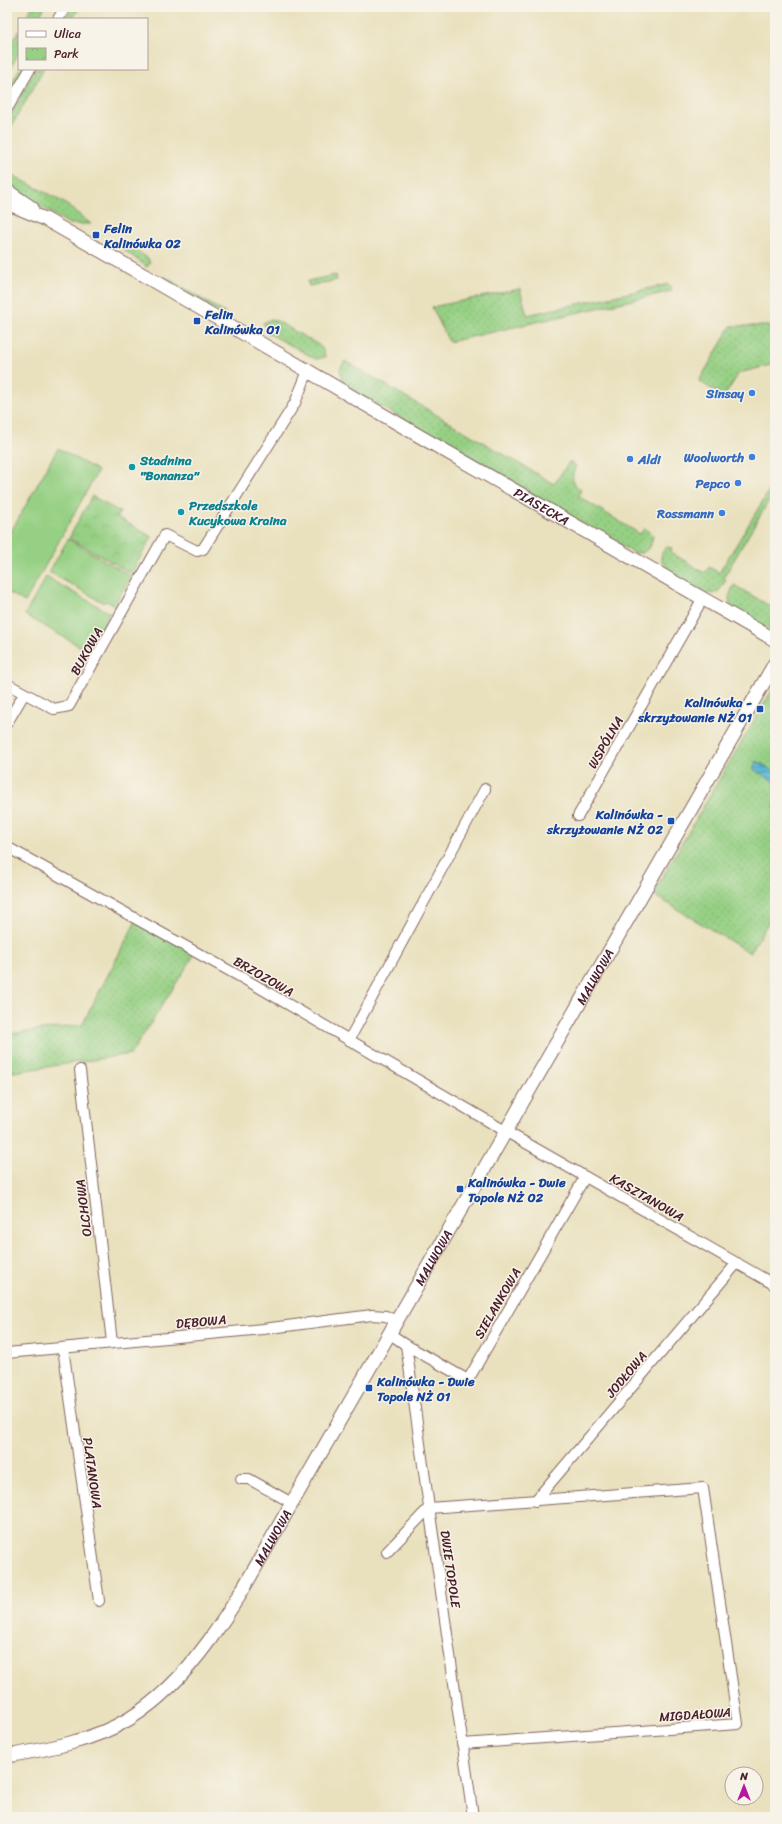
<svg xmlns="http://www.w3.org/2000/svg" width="782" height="1824" viewBox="0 0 782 1824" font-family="Sriracha,sans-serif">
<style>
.grass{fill:url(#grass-dots);stroke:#707858}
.park{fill:url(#park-crowns);stroke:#707858}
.pitch{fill:#96d084;stroke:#707858}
.water{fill:url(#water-rules);stroke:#4e6a7e}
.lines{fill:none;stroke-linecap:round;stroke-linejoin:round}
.minor-casing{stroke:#82635e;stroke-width:12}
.tertiary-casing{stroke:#82635e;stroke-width:15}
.minor{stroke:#fff;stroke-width:10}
.tertiary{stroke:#fff;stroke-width:13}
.transit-dot{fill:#1a4fb4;stroke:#f7f3e8;stroke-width:1.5}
.shop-dot{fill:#3f7fe0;stroke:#f7f3e8;stroke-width:1.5}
.culture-dot{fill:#0f9aa8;stroke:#f7f3e8;stroke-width:1.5}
.labels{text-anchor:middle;stroke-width:3;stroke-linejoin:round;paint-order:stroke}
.transit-label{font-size:13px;font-weight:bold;fill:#164399;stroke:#f7f3e8;text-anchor:start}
.shop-label{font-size:13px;font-weight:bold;fill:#366cbe;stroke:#f7f3e8;text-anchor:end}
.culture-label{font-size:13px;font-weight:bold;fill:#0d838f;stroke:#f7f3e8;text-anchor:start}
.street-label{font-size:13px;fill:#4a1f2b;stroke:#f7f3e8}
</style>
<defs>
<pattern id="grass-dots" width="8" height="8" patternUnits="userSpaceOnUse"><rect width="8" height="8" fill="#96d084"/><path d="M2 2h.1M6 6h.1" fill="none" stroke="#83b272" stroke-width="1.8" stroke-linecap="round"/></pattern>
<pattern id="park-crowns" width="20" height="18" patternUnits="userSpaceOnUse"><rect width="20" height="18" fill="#96d084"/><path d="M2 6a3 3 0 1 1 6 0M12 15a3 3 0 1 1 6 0" fill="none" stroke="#83b272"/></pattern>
<pattern id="water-rules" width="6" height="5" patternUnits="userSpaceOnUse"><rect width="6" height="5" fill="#53b5d1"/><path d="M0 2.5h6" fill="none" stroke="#4793aa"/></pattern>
</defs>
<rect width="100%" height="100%" fill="#f7f3e8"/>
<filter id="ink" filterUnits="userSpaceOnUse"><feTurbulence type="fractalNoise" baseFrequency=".025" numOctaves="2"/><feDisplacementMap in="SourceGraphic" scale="8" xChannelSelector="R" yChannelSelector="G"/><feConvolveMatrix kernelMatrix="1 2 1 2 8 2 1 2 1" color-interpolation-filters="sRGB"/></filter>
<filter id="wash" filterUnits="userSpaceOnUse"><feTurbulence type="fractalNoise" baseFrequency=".012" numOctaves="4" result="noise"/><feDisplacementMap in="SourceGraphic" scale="16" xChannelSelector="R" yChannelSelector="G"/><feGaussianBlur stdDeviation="0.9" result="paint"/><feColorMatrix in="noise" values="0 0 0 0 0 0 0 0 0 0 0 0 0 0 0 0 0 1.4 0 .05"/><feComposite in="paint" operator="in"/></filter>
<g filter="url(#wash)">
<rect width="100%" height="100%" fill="#e9e1be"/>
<g class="grass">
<path d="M32,7H45L38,19H25Z"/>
<path d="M71,7H79L73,19H64Z"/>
<path d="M19,30V52L7,75V50Z"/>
<path d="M19,69H24L7,98V91Z"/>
<path d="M35,69H44L7,134V123Z"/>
<path d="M7,172L63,202L91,224H69L7,185Z"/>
<path d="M118,240L148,258L150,263L147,267L116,244Z"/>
<path d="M336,275L337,280L309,286L307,281Z"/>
<path d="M165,277L225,313L224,315L166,282Z"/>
<path d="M669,284L672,291L449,342L432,307L520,289L527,315Z"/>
<path d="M269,320L277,321L317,344L322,348L326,357L316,359L268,333L263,323Z"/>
<path d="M731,326H775V364L739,373L724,397L699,381Z"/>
<path d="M345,361L554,484L569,462L576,466C571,476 571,484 581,490L578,496L640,534L645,528L653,536L650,547L642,553H634L344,385L345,382L342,379L340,369Z"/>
<path d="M775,481V490L724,577L726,579C723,584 722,589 717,592C705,599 681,580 671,574L672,571C662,565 656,556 667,547L672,548L670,552L705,573L709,567L719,573Z"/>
<path d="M734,585L775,609L772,615L775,617V633L735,611C726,602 729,595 734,585Z"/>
<path d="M775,685V911L750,953L652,894Z"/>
<path d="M137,919L190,949L193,957L131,1054L7,1073V1034L82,1025Z"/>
</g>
<path class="park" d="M92,496L120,512L117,517L152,537L131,573L69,538Z"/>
<g class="pitch">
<path d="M58,448L98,471L25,602L7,592V539Z"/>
<path d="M68,539L131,576L114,605L106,601L104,603L49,572Z"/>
<path d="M46,577L110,613L88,651L25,615Z"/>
</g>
<path class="water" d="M757,761L775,772V782L753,769Z"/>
</g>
<g filter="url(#ink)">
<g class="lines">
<g class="minor-casing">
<g id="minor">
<path d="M58,19L65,7"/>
<path d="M7,109L30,69"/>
<path d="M7,684L54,709L69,706L165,535L197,551L203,549L295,403L308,371"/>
<path d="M7,723L24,694"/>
<path d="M578,816L703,598"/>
<path d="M7,847L255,985L512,1135L775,1285"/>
<path d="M349,1040L485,789"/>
<path d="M80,1070L112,1342"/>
<path d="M389,1333L406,1345L468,1380L585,1177"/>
<path d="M406,1345L473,1817"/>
<path d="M63,1348L99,1601"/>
<path d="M7,1353L263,1329L372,1315L386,1316L396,1321"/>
<path d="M241,1479H249L292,1503"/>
<path d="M535,1501L737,1263"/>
<path d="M387,1552L429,1508L703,1488L738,1724L462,1744"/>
</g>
</g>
<g class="tertiary-casing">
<g id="tertiary">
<path d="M7,191L32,208"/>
<path id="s1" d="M7,203L45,219L145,276L428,441L775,640"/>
<path id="s2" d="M7,1756C48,1749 93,1741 129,1719C205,1672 248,1578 292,1503L775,663"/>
</g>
</g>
<use href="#minor" class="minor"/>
<use href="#tertiary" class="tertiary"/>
</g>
</g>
<g class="transit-dot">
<rect x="92" y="231" width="8" height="8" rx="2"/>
<rect x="193" y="317" width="8" height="8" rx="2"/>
<rect x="756" y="705" width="8" height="8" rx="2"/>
<rect x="667" y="817" width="8" height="8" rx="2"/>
<rect x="456" y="1185" width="8" height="8" rx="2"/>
<rect x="365" y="1384" width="8" height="8" rx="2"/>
</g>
<g class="shop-dot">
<circle cx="752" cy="393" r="4"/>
<circle cx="752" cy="457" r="4"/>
<circle cx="630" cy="459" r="4"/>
<circle cx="738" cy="483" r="4"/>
<circle cx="722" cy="513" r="4"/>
</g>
<g class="culture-dot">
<circle cx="132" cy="467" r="4"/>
<circle cx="181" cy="512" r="4"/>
</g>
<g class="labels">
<g class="transit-label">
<text x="104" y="233">Felin<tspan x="104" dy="15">Kalinówka 02</tspan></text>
<text x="205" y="319">Felin<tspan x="205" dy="15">Kalinówka 01</tspan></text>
<text x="752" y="707" text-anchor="end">Kalinówka -<tspan x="752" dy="15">skrzyżowanie NŻ 01</tspan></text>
<text x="663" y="819" text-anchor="end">Kalinówka -<tspan x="663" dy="15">skrzyżowanie NŻ 02</tspan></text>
<text x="468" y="1187">Kalinówka - Dwie<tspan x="468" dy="15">Topole NŻ 02</tspan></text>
<text x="377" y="1386">Kalinówka - Dwie<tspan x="377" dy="15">Topole NŻ 01</tspan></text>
</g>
<g class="shop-label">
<text x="744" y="398">Sinsay</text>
<text x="744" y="462">Woolworth</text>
<text x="638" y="464" text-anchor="start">Aldi</text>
<text x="730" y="488">Pepco</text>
<text x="714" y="518">Rossmann</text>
</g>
<g class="culture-label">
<text x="140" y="465">Stadnina<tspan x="140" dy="15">"Bonanza"</tspan></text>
<text x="189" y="510">Przedszkole<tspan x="189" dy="15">Kucykowa Kraina</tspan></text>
</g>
<g class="street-label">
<text dy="5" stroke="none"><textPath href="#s1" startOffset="615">PIASECKA</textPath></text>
<text transform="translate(86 651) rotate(-61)" y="5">BUKOWA</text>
<text transform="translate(605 742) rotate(-60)" y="5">WSPÓLNA</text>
<text transform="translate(264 976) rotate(30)" y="5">BRZOZOWA</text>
<text dy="5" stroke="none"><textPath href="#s2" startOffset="1009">MALWOWA</textPath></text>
<text transform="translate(647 1197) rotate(30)" y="5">KASZTANOWA</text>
<text transform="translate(83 1208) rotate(-97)" y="5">OLCHOWA</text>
<text dy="5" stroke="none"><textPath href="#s2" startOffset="685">MALWOWA</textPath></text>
<text transform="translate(497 1303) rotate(-60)" y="5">SIELANKOWA</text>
<text transform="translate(201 1321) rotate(-5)" y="5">DĘBOWA</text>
<text transform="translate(626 1374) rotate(-50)" y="5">JODŁOWA</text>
<text transform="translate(93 1473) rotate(82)" y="5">PLATANOWA</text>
<text dy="5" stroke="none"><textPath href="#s2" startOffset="362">MALWOWA</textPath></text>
<text transform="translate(451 1569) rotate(82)" y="5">DWIE TOPOLE</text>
<text transform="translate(695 1714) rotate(-4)" y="5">MIGDAŁOWA</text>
</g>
</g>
<rect width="782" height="1824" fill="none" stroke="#f7f3e8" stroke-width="24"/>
<rect x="18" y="18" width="130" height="52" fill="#f7f3e8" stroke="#b29e9c"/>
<rect x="26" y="31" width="20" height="6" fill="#ffffff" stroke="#b29e9c"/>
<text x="54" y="38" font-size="12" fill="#4a1f2b">Ulica</text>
<rect x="26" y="48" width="20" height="12" fill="url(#park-crowns)" stroke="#b29e9c"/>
<text x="54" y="58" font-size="12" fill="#4a1f2b">Park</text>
<g transform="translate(744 1786)"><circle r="19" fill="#f7f3e8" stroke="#b29e9c"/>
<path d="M0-3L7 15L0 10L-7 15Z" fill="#b5179e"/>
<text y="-6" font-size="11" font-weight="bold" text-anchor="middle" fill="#4a1f2b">N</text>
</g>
</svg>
